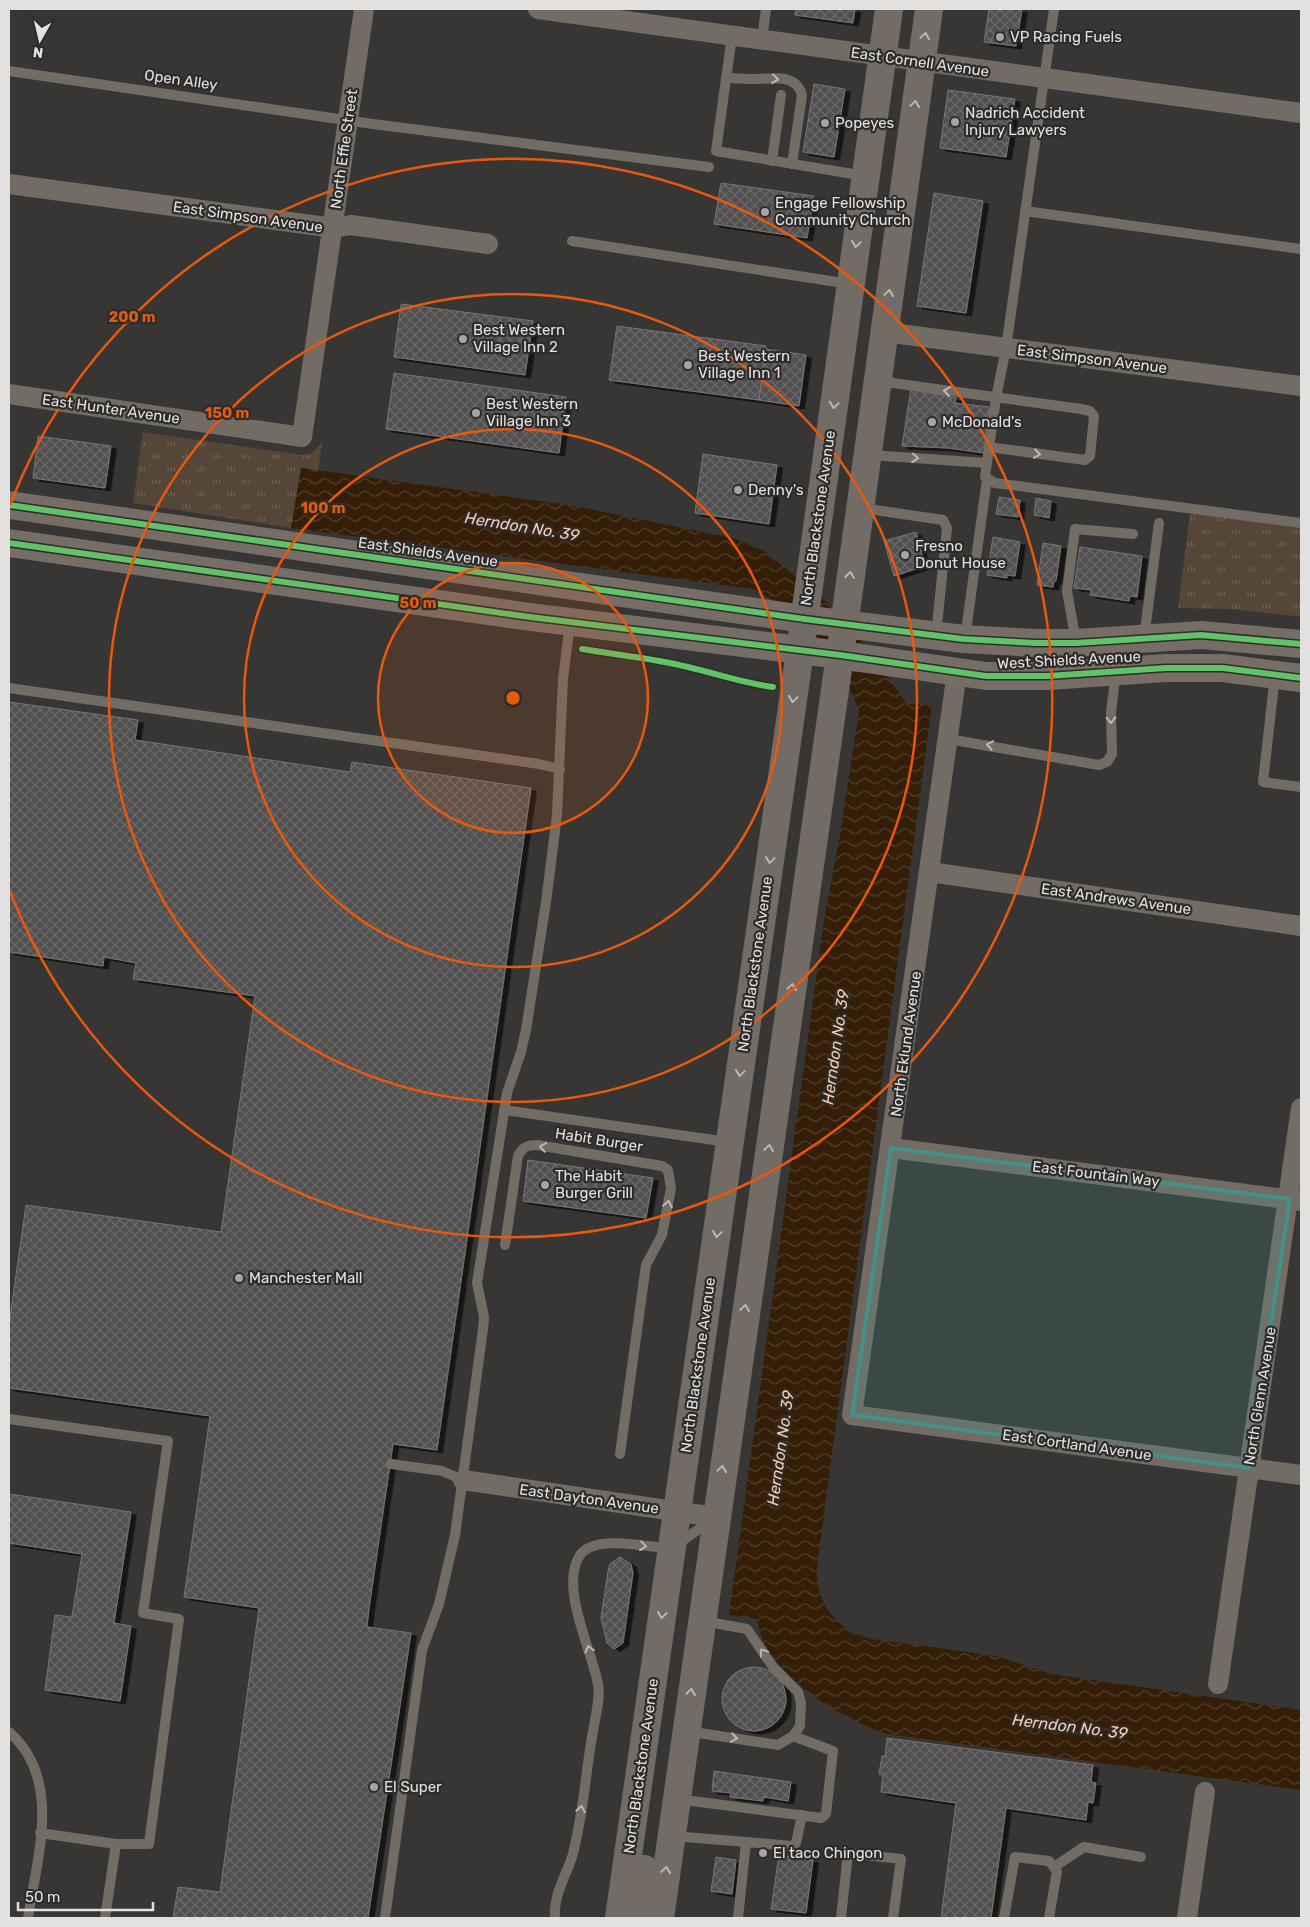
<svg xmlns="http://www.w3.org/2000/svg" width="1310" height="1927" viewBox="0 0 1310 1927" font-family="Rubik,sans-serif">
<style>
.grass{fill:url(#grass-tufts)}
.water{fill:url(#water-waves)}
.building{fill:url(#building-cross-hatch);stroke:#767574;filter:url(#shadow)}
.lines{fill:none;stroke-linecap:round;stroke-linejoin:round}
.lane{stroke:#736c65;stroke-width:10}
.street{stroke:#736c65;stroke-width:20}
.secondary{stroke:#766d67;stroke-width:28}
.primary{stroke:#736c66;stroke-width:28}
.cycleway-casing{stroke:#2e2c2a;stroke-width:9}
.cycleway{stroke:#61c268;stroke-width:6}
.oneway{stroke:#bbb8b5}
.marked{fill:#44918a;fill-opacity:0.2;stroke:#44918a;stroke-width:4;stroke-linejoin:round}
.ring{fill:none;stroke:#e8590c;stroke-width:2.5}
.poi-dot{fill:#a6a5a4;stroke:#2e2c2a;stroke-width:2}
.labels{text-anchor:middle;stroke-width:4.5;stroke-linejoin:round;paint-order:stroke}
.poi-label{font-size:15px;fill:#e2e1e0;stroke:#2e2c2a;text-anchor:start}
.street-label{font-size:15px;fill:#e2e1e0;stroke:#2e2c2a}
.water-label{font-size:16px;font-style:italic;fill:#f9ceab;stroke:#2e2c2a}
.centre{fill:#e8590c;stroke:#2e2c2a;stroke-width:2.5}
.ring-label{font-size:15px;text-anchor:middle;font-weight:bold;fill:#e8590c;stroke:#2e2c2a;stroke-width:4.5;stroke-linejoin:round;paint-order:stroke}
</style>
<defs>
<pattern id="grass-tufts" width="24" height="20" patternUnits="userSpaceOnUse" patternTransform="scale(1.25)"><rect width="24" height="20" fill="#554638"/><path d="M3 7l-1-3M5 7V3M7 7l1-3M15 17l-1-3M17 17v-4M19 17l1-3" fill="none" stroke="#6d6054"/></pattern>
<pattern id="water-waves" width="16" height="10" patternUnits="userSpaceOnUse" patternTransform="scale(1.25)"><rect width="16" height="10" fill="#351e08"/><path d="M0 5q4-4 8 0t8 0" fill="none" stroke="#523e2c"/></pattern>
<pattern id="building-cross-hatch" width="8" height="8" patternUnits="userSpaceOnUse" patternTransform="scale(1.25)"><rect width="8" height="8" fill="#51504f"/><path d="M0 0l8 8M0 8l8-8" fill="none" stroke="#6a6968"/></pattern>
<filter id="shadow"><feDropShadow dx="5.5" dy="3" stdDeviation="0" flood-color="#0009"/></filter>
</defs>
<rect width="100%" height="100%" fill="#373635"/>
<g class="grass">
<path d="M143,432L303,455L310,454L322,443L318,470L301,468L291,528L133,503Z"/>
<path d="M1190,513L1301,528V617L1229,609L1178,608Z"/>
</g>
<path class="water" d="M301,468L569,505L733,538L751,545L766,552L845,617L907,704L932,705L817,1566C815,1603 836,1630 872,1639L997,1656L1051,1674L1301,1710V1790L886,1734C840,1717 794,1690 767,1648C761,1639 759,1628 756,1619L729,1615L824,920L840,835L859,710L845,678L815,634L776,602L753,589L291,528Z"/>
<g class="building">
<path d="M796,9H855L853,23L795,15Z"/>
<path d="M989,9H1022L1016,46L984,42Z"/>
<path d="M814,84L845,89L834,157L803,152Z"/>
<path d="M948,90L1015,99L1006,157L940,148Z"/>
<path d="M721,183L814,196L807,238L714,224Z"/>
<path d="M934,193L983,201L966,313L917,306Z"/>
<path d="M401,304L533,321L525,375L394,357Z"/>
<path d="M617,326L766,346L759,400L609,380Z"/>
<path d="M766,349L806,355L799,406L759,400Z"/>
<path d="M394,373L566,397L559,453L386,429Z"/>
<path d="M911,389L956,398L955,403L989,407L984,453L948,448L902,446Z"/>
<path d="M38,436L111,446L105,488L33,478Z"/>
<path d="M703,454L777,465L769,524L695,513Z"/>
<path d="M999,497L1020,500L1018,517L996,514Z"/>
<path d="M1036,498L1051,501L1049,518L1034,515Z"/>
<path d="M916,532L925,566L894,576L884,541Z"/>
<path d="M993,537L1020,542L1015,576L1007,575V578L987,575Z"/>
<path d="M1043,543L1061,546L1056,581H1054L1053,587L1037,585Z"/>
<path d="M1080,547L1142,556L1137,597L1130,596L1129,601L1090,595L1091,590L1074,588Z"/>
<path d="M9,702L138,720L135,740L350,772L352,762L531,788L437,1450L393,1444L369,1608L367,1627L411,1633L368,1918H173L178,1887L220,1892L259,1608L184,1597L210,1416L9,1388V1324L26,1205L221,1232L255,996L133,979L136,963L104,957L103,966L9,952Z"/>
<path d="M528,1160L653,1178L646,1218L523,1201Z"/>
<path d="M9,1494L131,1512L114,1623L131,1626L120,1701L45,1690L55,1615L72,1617L82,1554L9,1543Z"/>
<path d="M620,1557L631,1564L633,1573L623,1643L614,1649L607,1643L601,1618L608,1571L610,1564Z"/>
<circle cx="754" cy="1699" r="32"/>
<path d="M887,1738L1093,1765L1091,1782L1096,1783L1093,1803L1088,1802L1086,1820L1006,1808L991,1918H941L956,1803L881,1792L883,1775L879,1774L882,1756H885Z"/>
<path d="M714,1771L791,1782L788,1801L764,1797L763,1801L730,1797L731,1793L712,1791Z"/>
<path d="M779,1855L813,1860L806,1913L771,1909Z"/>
<path d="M716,1857L736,1860L732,1894L711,1891Z"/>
</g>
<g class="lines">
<g class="lane">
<path d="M1054,9L1006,348L996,398L985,477L995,483L1301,523"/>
<path d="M732,36L716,151L865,176"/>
<path d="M762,40L766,9"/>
<path d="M9,71L373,124L709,167"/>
<path d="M726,78C735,78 745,79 754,79C772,79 796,73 802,95L792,164"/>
<path d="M772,161L781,95"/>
<path d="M1025,211L1301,249"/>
<path d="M572,241L850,284"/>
<path d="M878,381L1081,409L1090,411L1094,416L1090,456L1085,460L989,447"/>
<path d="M870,455L987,463"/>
<path d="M862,508L943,520L947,528L936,635"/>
<path d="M965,638L987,479"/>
<path d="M1144,638L1159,523"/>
<path d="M1076,642L1067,591L1075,529L1133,534"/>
<path d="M1275,675L1263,782L1301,787"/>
<path d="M9,688L539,764L560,769"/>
<path d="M948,739L1099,765L1107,762L1112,754L1111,712L1116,672"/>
<path d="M504,1110L728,1142"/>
<path d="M505,1245L518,1156C522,1147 528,1145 537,1145L662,1166L668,1170L671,1188L662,1235L646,1265L620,1454"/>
<path d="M9,1419L168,1441L143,1613L179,1619L149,1844H116L105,1918"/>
<path d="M391,1464L442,1471L463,1480"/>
<path d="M686,1731L778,1745L793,1736L800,1726L801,1703L798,1692L773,1667L747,1629L703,1621"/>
<path d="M9,1732C63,1779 37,1857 28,1918"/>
<path d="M677,1799L821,1818L826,1814L833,1751L793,1736"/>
<path d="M40,1833L116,1844"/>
<path d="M672,1836L746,1842L738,1918"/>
<path d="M746,1842L792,1846L796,1843L802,1815"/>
<path d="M1054,1867L1084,1847L1141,1857"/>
<path d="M385,1918L422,1650L439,1604L455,1535L483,1329L484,1317L477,1283L507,1093L521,1052L526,1030L546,902L557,815L563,679L570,623"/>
<path d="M555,1918C553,1896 565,1878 572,1857C583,1818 585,1777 592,1737C594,1721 601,1700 598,1684C592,1651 559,1586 580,1555C595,1534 649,1547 671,1549L713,1519"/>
<path d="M841,1918L848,1853L901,1859L893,1918"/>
<path d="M1004,1918L1015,1857L1049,1861L1057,1871L1049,1918"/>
</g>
<g class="street">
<path d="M538,9L1301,113"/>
<path d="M9,184L334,228L351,225L488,244"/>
<path d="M884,332L1301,386"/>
<path d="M9,394L302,437L364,9"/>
<path d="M957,672L852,1415L1301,1475"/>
<path d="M930,872L1301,926"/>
<path d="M891,1148L1301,1201"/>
<path d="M463,1480L715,1517"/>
<path d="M1218,1684L1301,1108"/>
<path d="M1187,1918L1205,1792"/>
</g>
<g class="secondary">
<path d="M9,505L804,619L963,639L1036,643H1076L1201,635L1301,644"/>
<path d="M9,543L530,617L840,655L986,676H1048L1166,668H1223L1301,678"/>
</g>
<g class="primary">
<path d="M619,1918L800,651L889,9"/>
<path d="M638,1918L644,1869"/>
<path d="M660,1918L840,655L929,9"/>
</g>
<g class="cycleway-casing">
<g id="cycleway">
<path d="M9,505L804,619L963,639L1036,643H1076L1201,635L1301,644"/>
<path d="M9,543L530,617L840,655L986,676H1048L1166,668H1223L1301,678"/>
<path d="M582,649C617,655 653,658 688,667C718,674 742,683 773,687"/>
</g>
</g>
<use href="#cycleway" class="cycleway"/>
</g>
<defs><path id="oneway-chevron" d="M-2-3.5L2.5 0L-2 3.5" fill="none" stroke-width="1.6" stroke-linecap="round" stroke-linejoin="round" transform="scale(1.25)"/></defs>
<g class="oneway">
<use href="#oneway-chevron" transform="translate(925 36) rotate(-82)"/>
<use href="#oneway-chevron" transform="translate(775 79) rotate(6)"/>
<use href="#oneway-chevron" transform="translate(915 104) rotate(-82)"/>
<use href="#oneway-chevron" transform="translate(856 244) rotate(98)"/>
<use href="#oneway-chevron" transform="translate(889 293) rotate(-82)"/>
<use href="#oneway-chevron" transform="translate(947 391) rotate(-172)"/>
<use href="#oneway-chevron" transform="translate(834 405) rotate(98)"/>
<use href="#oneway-chevron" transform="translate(1037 454) rotate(8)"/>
<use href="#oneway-chevron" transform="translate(915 458) rotate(4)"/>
<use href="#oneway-chevron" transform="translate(850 575) rotate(-83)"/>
<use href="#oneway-chevron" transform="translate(793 699) rotate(98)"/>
<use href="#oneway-chevron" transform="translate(1111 720) rotate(89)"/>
<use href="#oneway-chevron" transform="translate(990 745) rotate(-170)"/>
<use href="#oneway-chevron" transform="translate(770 860) rotate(98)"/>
<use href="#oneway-chevron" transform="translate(792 987) rotate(-82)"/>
<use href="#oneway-chevron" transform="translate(740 1073) rotate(98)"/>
<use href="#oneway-chevron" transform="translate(543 1147) rotate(-170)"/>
<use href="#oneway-chevron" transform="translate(769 1148) rotate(-82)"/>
<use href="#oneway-chevron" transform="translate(668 1204) rotate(-79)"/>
<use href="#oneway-chevron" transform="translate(717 1234) rotate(98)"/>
<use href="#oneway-chevron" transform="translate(745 1308) rotate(-82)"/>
<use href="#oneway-chevron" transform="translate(722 1469) rotate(-82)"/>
<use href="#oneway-chevron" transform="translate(643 1546) rotate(7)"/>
<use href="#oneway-chevron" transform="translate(662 1615) rotate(98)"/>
<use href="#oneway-chevron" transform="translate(589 1649) rotate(-105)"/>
<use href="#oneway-chevron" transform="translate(763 1652) rotate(-124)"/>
<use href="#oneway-chevron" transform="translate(691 1692) rotate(-82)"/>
<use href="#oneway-chevron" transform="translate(734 1738) rotate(8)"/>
<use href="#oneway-chevron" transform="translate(581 1809) rotate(-81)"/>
<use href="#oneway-chevron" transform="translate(666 1870) rotate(-82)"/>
</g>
<path class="marked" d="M891,1148L1290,1199L1249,1468L852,1415Z"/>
<circle cx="513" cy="698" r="135" fill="#e8590c" fill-opacity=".12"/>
<g class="ring">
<circle cx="513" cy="698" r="135"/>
<circle cx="513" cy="698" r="269"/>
<circle cx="513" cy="698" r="404"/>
<path d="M10 505A539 539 0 1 1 10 891"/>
</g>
<g class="poi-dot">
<circle cx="1000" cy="37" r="5"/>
<circle cx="955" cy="122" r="5"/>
<circle cx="825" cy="123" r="5"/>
<circle cx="765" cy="212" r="5"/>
<circle cx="463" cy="339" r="5"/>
<circle cx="688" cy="365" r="5"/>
<circle cx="476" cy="413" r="5"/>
<circle cx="932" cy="422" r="5"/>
<circle cx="738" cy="490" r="5"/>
<circle cx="905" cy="555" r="5"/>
<circle cx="545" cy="1185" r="5"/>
<circle cx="239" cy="1278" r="5"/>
<circle cx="374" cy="1787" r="5"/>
<circle cx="763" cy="1853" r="5"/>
</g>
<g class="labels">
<g class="poi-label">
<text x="1010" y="42">VP Racing Fuels</text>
<text x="965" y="118">Nadrich Accident<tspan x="965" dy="17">Injury Lawyers</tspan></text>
<text x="835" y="128">Popeyes</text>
<text x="775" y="208">Engage Fellowship<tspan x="775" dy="17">Community Church</tspan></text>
<text x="473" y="335">Best Western<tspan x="473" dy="17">Village Inn 2</tspan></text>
<text x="698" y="361">Best Western<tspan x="698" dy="17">Village Inn 1</tspan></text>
<text x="486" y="409">Best Western<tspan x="486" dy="17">Village Inn 3</tspan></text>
<text x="942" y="427">McDonald's</text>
<text x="748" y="495">Denny's</text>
<text x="915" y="551">Fresno<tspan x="915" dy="17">Donut House</tspan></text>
<text x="555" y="1181">The Habit<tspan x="555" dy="17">Burger Grill</tspan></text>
<text x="249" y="1283">Manchester Mall</text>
<text x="384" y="1792">El Super</text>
<text x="773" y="1858">El taco Chingon</text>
</g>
<g class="street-label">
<text transform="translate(920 62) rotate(8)" y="5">East Cornell Avenue</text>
<text transform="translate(181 80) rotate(8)" y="5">Open Alley</text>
<text transform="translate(344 149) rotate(-82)" y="5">North Effie Street</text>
<text transform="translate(248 217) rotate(8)" y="5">East Simpson Avenue</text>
<text transform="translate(1092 359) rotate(7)" y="5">East Simpson Avenue</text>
<text transform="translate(111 409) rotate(8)" y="5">East Hunter Avenue</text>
<text transform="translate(818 518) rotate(-82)" y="5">North Blackstone Avenue</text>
<text transform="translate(428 552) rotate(8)" y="5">East Shields Avenue</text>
<text transform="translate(1069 660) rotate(-3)" y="5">West Shields Avenue</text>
<text transform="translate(1116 899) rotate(8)" y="5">East Andrews Avenue</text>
<text transform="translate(755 964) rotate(-82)" y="5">North Blackstone Avenue</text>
<text transform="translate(906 1044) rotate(-82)" y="5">North Eklund Avenue</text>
<text transform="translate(599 1140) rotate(9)" y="5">Habit Burger</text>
<text transform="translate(1096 1174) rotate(7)" y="5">East Fountain Way</text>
<text transform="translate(698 1365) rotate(-82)" y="5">North Blackstone Avenue</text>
<text transform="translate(1260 1396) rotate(-81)" y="5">North Glenn Avenue</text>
<text transform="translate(1077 1445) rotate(8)" y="5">East Cortland Avenue</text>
<text transform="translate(589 1499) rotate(8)" y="5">East Dayton Avenue</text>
<text transform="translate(641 1766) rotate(-82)" y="5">North Blackstone Avenue</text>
</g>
<g class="water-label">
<text transform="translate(522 526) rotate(9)" y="6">Herndon No. 39</text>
<text transform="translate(835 1047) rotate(-82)" y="6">Herndon No. 39</text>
<text transform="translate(780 1448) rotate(-82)" y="6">Herndon No. 39</text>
<text transform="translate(1070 1726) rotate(7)" y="6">Herndon No. 39</text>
</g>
</g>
<circle cx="513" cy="698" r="8" class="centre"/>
<g class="ring-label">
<text x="132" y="322">200 m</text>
<text x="227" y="418">150 m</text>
<text x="323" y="513">100 m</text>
<text x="418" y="608">50 m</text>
</g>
<rect width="1310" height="1927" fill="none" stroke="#e2e1e0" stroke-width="20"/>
<g transform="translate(40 40) rotate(188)" stroke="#2e2c2a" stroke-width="4" paint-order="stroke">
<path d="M0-4L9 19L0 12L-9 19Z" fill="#e2e1e0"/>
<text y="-8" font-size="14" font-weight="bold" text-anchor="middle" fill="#e2e1e0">N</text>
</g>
<path d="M18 1902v8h135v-8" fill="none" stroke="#e2e1e0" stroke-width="2.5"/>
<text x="25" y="1902" font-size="15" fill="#e2e1e0" stroke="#2e2c2a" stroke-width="4" paint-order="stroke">50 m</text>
</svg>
